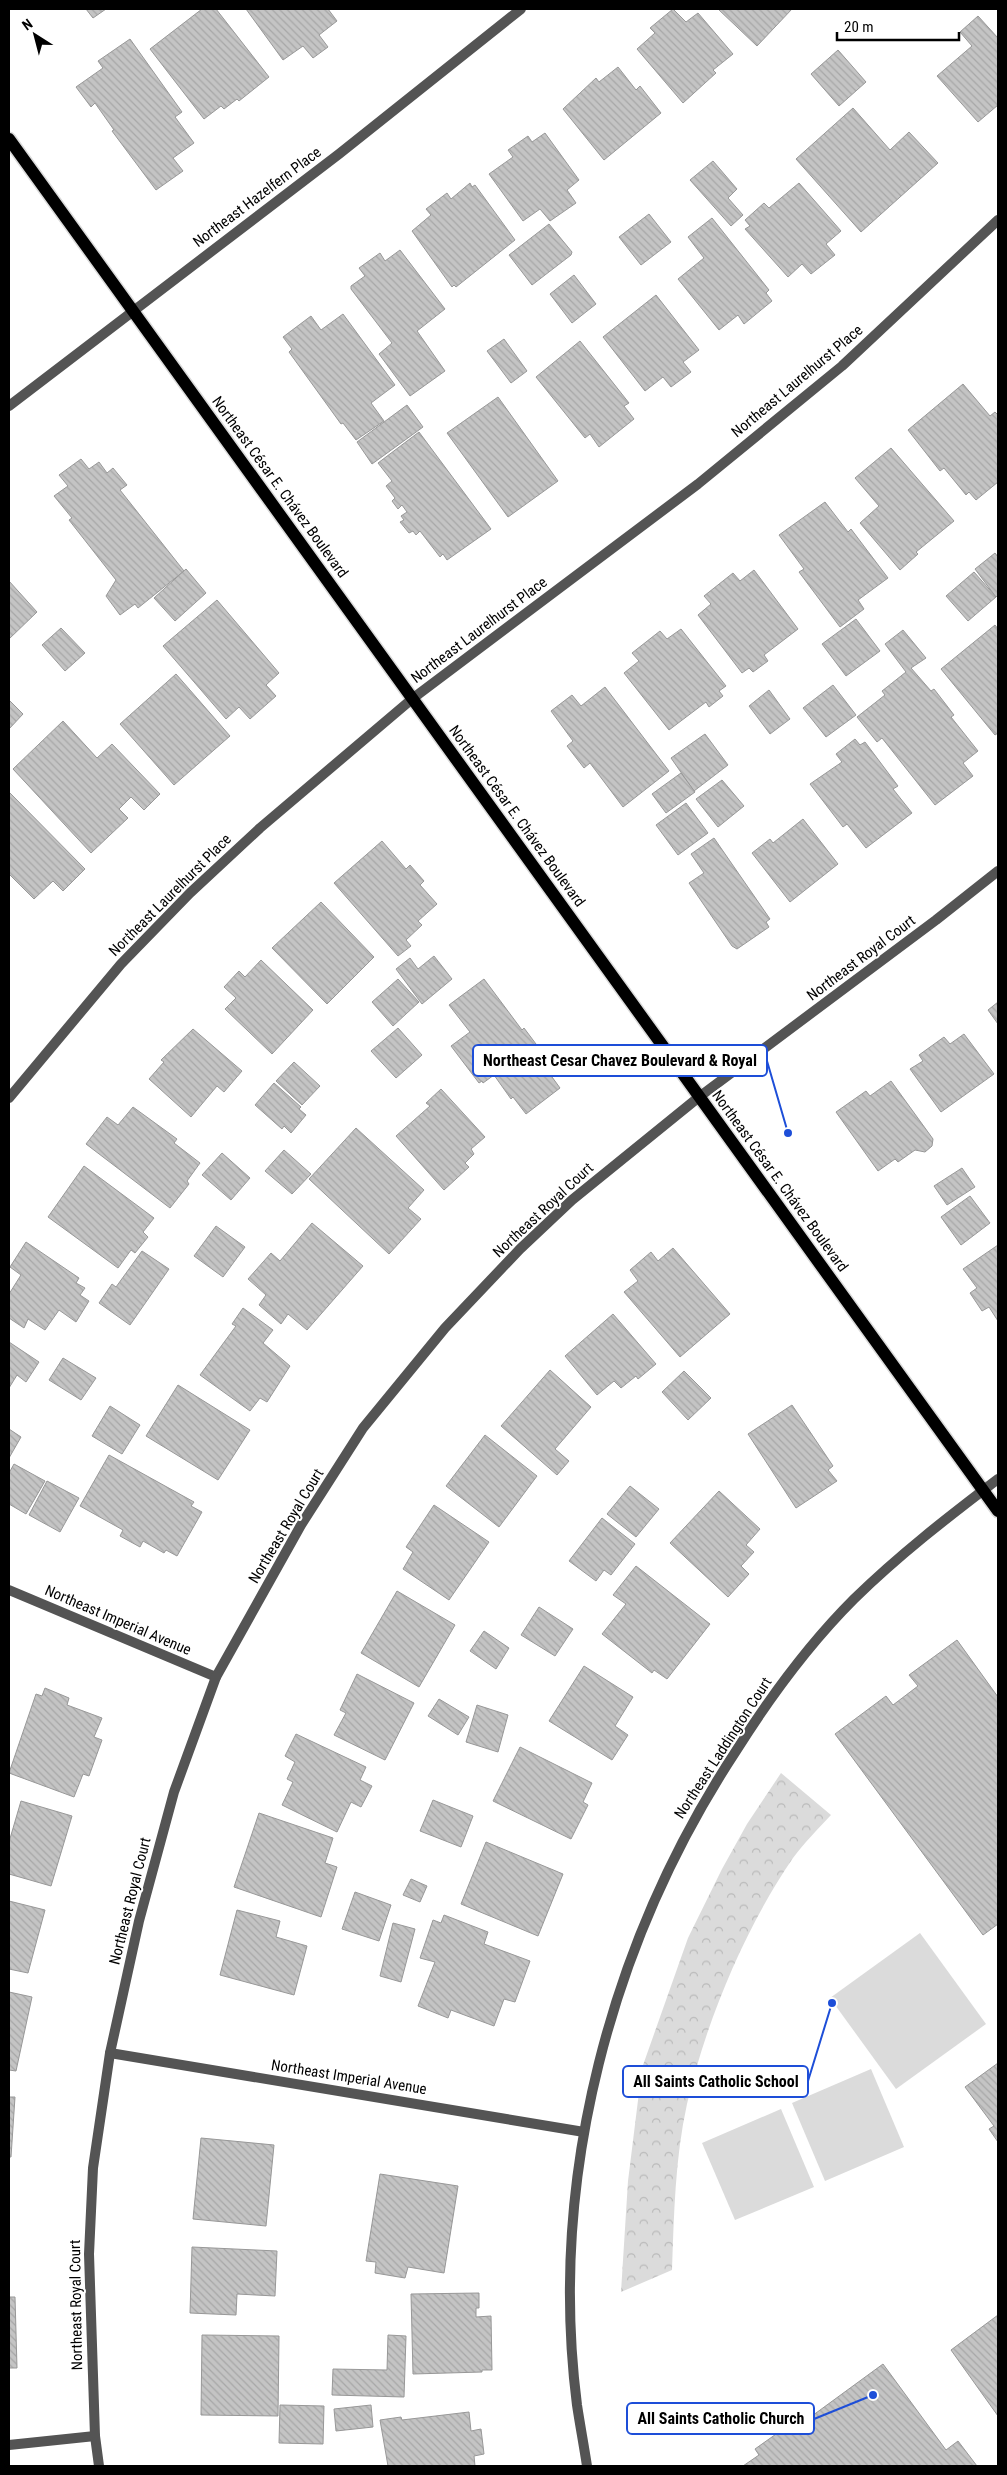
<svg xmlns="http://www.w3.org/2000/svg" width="1007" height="2475" viewBox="0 0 1007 2475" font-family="'Roboto Condensed',sans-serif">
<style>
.park{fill:url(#park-crowns)}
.pitch{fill:#dbdbdb}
.building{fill:url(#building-back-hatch);stroke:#989898}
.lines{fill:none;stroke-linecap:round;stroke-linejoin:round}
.primary-casing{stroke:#dbdbdb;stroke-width:15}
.minor{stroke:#545454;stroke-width:10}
.primary{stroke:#000;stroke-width:12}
.labels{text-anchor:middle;stroke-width:4;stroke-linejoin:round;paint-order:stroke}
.street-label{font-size:15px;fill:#000;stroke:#fff}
.leader{fill:none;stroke:#1d4ed8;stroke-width:2}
.callout-dot{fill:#1d4ed8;stroke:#fff;stroke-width:2}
.callout{fill:#fff;stroke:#1d4ed8;stroke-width:2}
.callout-label{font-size:16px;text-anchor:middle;font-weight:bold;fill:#000}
</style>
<defs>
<pattern id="park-crowns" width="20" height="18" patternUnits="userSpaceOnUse" patternTransform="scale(1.25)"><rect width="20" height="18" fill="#dbdbdb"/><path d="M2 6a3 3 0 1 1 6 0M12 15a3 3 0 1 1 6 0" fill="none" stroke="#bababa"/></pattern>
<pattern id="building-back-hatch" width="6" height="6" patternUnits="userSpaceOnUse" patternTransform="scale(1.25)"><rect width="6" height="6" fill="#c4c4c4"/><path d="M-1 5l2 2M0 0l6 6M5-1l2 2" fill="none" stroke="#a7a7a7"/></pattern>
</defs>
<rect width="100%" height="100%" fill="#fff"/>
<path class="park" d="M781,1773L831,1815C818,1829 804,1843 793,1858C745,1928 706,2021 687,2104C675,2158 674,2215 672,2270L621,2292L628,2181L642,2068L688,1938L722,1869L747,1824Z"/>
<g class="pitch">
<path d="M920,1933L986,2024L896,2089L830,1998Z"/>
<path d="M871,2069L904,2147L825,2181L792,2103Z"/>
<path d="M781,2109L814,2187L735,2220L702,2143Z"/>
</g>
<g class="building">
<path d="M86,9H106L93,18Z"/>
<path d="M202,9H216L269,77L239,101L237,99L224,109L221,106L204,119L150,49Z"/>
<path d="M246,9H328L337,21L319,35L328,47L313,58L303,46L283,60Z"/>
<path d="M673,9L686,22L698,13L733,54L713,70L716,73L683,103L637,49L655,33L650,28Z"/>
<path d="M718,9H792L757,46Z"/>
<path d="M978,16L998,38V105L978,122L937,76L972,46L960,32Z"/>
<path d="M130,39L182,112L175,117L194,143L173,158L183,171L156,190L112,131L114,130L95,103L91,107L76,87L103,68L98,61Z"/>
<path d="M838,50L866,82L839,106L811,74Z"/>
<path d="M618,67L636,90L640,86L661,113L604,160L563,109L596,78L599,82Z"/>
<path d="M853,108L890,150L909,132L938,163L861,232L796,159Z"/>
<path d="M545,133L579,180L567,190L576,203L550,221L540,209L523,221L489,174L513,157L508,150L528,136L532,142Z"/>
<path d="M713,161L737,189L728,198L743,215L731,226L690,180Z"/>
<path d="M470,183L472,187L475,185L515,240L456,287L454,285L452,287L412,231L431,215L426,209L447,193L451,199Z"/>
<path d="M799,183L841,231L826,244L835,255L811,274L802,264L788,277L745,229L750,226L745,220L764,203L769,208Z"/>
<path d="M649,214L671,242L641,265L619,237Z"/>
<path d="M712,218L769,290L766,293L772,301L744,324L738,315L719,330L678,279L704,258L688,237Z"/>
<path d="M549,224L572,252L571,255L532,285L509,255Z"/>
<path d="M400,250L445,309L417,331L445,371L410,396L379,354L392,343L351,289V286L365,276L359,268L380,253L385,261Z"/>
<path d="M574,275L596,304L572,323L550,294Z"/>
<path d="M656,295L699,350L683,362L691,372L671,387L663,377L645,391L603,337Z"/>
<path d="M343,314L395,385L371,403L384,421L356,440L343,423L341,424L289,352L292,349L283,337L311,316L321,330Z"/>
<path d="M504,339L527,371L511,383L487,351Z"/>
<path d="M580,341L629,403L624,406L634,419L599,447L590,434L585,438L536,377Z"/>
<path d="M963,384L990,416L995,412L998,415V482L976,500L969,492L966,495L944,468L940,471L908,430Z"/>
<path d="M498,397L558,481L508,517L447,433Z"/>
<path d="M407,405L423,427L372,464L357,442Z"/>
<path d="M419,432L491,529L447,560L443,554L440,557L420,531L416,535L413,531L409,533L400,522L404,520L401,516L407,512L402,505L398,509L392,501L395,498L386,486L392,481L378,463Z"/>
<path d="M891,448L954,521L916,552L918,554L900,570L860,523L879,506L855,478Z"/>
<path d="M81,459L89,469L99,462L107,473L113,468L127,485L120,490L184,571L138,608L135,604L120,615L106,596L116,580L69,520L72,518L54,496L68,486L59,475Z"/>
<path d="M825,502L848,532L851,529L888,578L858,600L864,609L840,627L799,572L804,569L779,535Z"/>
<path d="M995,553L998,557V595L996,597L975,569Z"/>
<path d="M186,569L206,593L175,621L154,598Z"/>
<path d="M754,570L798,629L764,655L768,661L753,672L749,668L742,673L698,615L711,604L704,596L733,573L740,581Z"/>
<path d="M974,572L996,597L968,621L946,596Z"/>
<path d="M9,581L37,612L9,639Z"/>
<path d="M217,600L279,673L266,685L276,696L250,719L239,707L226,719L163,646Z"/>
<path d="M856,619L880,651L846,676L822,644Z"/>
<path d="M995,625L998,629V733L995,735L941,669Z"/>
<path d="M61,628L85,653L65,671L42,645Z"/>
<path d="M681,629L726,686L719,691L723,696L709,707L706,702L669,730L624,673L639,661L632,653L660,631L667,639Z"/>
<path d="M903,630L926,658L911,668L931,691L934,689L954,715L951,717L978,751L963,763L973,776L935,805L882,738L877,742L857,717L885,695L882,691L906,672L885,644Z"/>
<path d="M176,674L230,736L174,785L120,724Z"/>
<path d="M833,685L856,715L826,737L803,708Z"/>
<path d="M605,687L669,771L623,807L590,763L584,768L567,746L573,741L551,711L572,695L581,706Z"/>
<path d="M769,690L790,719L770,734L749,706Z"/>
<path d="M9,700L23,714L9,729Z"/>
<path d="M63,721L97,758L112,744L160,794L144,810L131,797L119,809L128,818L91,853L13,769Z"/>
<path d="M705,734L728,765L694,791L671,758Z"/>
<path d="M855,739L860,745L865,742L898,786L893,789L912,813L866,848L847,824L843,827L810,784L842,762L836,754Z"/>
<path d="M681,773L695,792L666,813L652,794Z"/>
<path d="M722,780L744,806L718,827L696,799Z"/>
<path d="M9,792L85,869L63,891L53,881L34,899L9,874Z"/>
<path d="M686,803L708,833L678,855L656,825Z"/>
<path d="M803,819L838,864L790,902L752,853L770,839L773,843Z"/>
<path d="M714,838L770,919L766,922L769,927L737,949L732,946L689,883L704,873L691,854Z"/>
<path d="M382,841L406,869L410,865L424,881L420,885L437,904L418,921L422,925L406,940L411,946L398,956L334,883Z"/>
<path d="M321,902L374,957L327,1004L272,948Z"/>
<path d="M434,956L452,979L422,1004L396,969L410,958L418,969Z"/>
<path d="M261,960L313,1010L272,1054L225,1009L236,998L224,987L239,971L245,977Z"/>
<path d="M398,979L419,1002L393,1026L372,1002Z"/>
<path d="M484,979L522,1030L524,1028L536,1044L531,1048L560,1088L526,1114L513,1097L511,1099L494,1075L483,1083L482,1081L479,1083L451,1046L470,1032L449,1005Z"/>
<path d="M998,1002V1024L988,1010Z"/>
<path d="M398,1028L422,1055L396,1078L371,1051Z"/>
<path d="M193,1029L242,1071L224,1092L217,1086L191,1117L149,1079L164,1062L161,1060Z"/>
<path d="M964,1034L994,1074L941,1112L910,1069L923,1061L919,1055L944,1037L950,1044Z"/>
<path d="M294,1062L320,1086L302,1105L276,1081Z"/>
<path d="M891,1081L933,1139L932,1146L925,1152L915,1150L898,1162L895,1159L878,1171L836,1112L866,1091L870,1096Z"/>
<path d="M274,1083L301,1107L299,1109L306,1115L291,1133L284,1126L282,1129L255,1105Z"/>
<path d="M441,1089L485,1137L471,1149L474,1154L465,1163L469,1167L444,1190L396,1136L430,1106L426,1103Z"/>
<path d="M133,1107L177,1139L174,1143L200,1163L187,1181L189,1184L170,1208L86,1144L107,1117L118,1125Z"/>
<path d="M356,1128L424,1190L408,1208L421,1219L389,1254L309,1179Z"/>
<path d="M284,1150L311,1174L292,1194L265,1171Z"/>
<path d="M222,1153L250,1178L231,1200L202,1175Z"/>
<path d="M84,1166L154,1218L143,1232L148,1237L135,1253L131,1250L118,1268L48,1217Z"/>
<path d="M962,1168L975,1187L947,1205L934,1186Z"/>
<path d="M970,1196L990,1223L961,1245L941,1217Z"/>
<path d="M312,1223L363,1266L307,1330L288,1314L281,1324L259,1305L266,1295L248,1279L271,1253L280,1261Z"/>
<path d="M216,1226L245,1247L223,1277L194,1256Z"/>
<path d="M26,1242L79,1278L76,1283L85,1288L80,1295L89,1301L76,1322L59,1310L45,1330L28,1319L24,1328L9,1318V1294L21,1275L10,1267Z"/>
<path d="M998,1245V1321L989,1307L982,1311L970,1293L977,1288L963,1269Z"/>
<path d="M673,1248L730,1314L680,1357L624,1292L638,1281L630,1270L651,1252L658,1261Z"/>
<path d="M142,1251L169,1269L130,1325L99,1303L112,1284L116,1287Z"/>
<path d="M243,1308L273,1330L263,1343L290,1366L267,1402L260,1398L250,1411L200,1375L236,1326L232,1324Z"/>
<path d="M613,1314L656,1364L638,1379L636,1376L621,1388L614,1381L597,1395L565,1356Z"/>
<path d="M9,1342L39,1362L26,1382L17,1375L9,1388Z"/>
<path d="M63,1358L96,1378L81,1400L49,1380Z"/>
<path d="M550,1370L591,1407L555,1449L569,1461L557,1475L501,1426Z"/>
<path d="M684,1371L711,1398L688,1420L662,1392Z"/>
<path d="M178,1385L250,1430L218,1480L146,1436Z"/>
<path d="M792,1405L833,1466L828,1470L837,1481L796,1508L748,1434Z"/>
<path d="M110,1406L140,1425L122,1454L92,1436Z"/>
<path d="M9,1429L21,1437L9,1458Z"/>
<path d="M485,1435L537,1476L499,1527L446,1486Z"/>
<path d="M109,1455L194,1502L191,1506L202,1512L177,1556L166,1550L164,1553L143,1541L140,1547L120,1536L123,1530L80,1506Z"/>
<path d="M14,1464L45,1481L26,1514L9,1504V1473Z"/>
<path d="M47,1481L79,1498L60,1532L29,1515Z"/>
<path d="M630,1486L659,1509L636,1537L607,1514Z"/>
<path d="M719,1491L760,1529L746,1545L754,1552L741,1566L749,1574L728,1597L670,1543Z"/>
<path d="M434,1505L489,1542L449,1600L403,1569L413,1552L406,1547Z"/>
<path d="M602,1518L635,1544L611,1575L604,1570L596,1581L569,1561Z"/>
<path d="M636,1566L710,1624L667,1679L654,1670L652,1673L602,1634L626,1604L613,1595Z"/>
<path d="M397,1591L455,1625L419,1687L361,1653Z"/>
<path d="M539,1607L573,1629L555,1656L521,1635Z"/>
<path d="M484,1631L509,1648L496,1669L470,1651Z"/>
<path d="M957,1640L998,1697V1924L983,1935L835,1734L886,1696L893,1705L918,1686L909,1675Z"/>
<path d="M584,1666L633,1697L615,1726L628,1735L612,1760L549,1721Z"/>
<path d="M357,1674L414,1703L385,1760L334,1735L346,1713L340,1710Z"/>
<path d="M45,1688L69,1698L67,1705L102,1718L94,1737L102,1740L89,1776L83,1774L74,1797L9,1773L36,1694L42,1696Z"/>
<path d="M439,1699L469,1717L458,1735L428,1716Z"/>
<path d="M477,1705L508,1715L498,1752L466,1742Z"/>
<path d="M296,1734L366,1767L360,1780L372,1786L361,1807L351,1802L337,1832L282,1805L293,1782L287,1779L295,1762L285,1756Z"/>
<path d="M520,1747L592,1783L583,1802L588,1805L571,1839L493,1801Z"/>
<path d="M433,1800L473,1816L461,1847L420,1831Z"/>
<path d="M21,1801L72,1816L51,1886L9,1874V1842Z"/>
<path d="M259,1813L333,1838L325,1863L337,1867L321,1917L234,1887Z"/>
<path d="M486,1842L563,1874L538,1936L461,1904Z"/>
<path d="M411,1879L427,1886L420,1902L403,1895Z"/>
<path d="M355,1892L391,1905L379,1941L342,1929Z"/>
<path d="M9,1901L45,1910L28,1973L9,1969Z"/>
<path d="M237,1910L280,1921L276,1937L307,1946L294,1995L220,1975Z"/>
<path d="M444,1915L488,1932L484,1944L530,1961L515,2002L504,1999L494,2026L451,2010L448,2018L418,2006L435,1962L420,1958L433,1920L441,1923Z"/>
<path d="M393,1923L415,1929L401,1982L380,1976Z"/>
<path d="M9,1992L32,1997L16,2071L9,2070Z"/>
<path d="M998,2063V2142L989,2129L994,2126L965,2087Z"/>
<path d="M9,2097H15L11,2157H9Z"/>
<path d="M201,2138L274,2145L266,2226L193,2219Z"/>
<path d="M380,2174L458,2186L444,2273L408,2267L405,2278L375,2273L376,2262L366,2261Z"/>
<path d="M192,2247L277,2251L275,2296L237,2294L236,2315L190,2313Z"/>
<path d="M479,2293V2308H476V2317L491,2316L492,2370H482V2372L413,2374L411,2294Z"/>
<path d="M9,2297H15L17,2368H9Z"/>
<path d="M998,2315V2416L951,2350Z"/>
<path d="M202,2335L279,2336L278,2416L201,2415Z"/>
<path d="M388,2335L406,2336L404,2397L332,2395L333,2369L387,2370Z"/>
<path d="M883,2364L946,2450L958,2441L977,2466H743L759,2455L755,2449L786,2427L790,2432Z"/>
<path d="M280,2405L324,2406L323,2444L279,2443Z"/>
<path d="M371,2405L373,2427L336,2431L334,2409Z"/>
<path d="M469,2412L471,2431L481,2429L484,2454L474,2456L475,2466H388L380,2420L401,2417L402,2420Z"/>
</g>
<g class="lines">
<g class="primary-casing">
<path id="primary" d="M9,139L998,1511"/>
</g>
<g class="minor">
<path d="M9,406L339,154L521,9"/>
<path d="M9,1098L121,964L190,893L260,828L412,699L698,484L842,366L998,220"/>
<path d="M9,1590L216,1677"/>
<path d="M110,2053L584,2132"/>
<path d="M9,2445L95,2436"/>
<path d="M99,2466L95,2436L89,2254L93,2168L110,2053L139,1921L174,1792L216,1677L301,1525L363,1428L445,1328L520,1249L572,1200L699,1097L936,920L998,871"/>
<path d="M587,2466C584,2446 580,2425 577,2405C548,2177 611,1941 736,1751C770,1697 809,1644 854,1599C899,1555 948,1517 998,1479"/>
</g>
<use href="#primary" class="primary"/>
</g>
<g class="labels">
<g class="street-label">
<text transform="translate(257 197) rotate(-37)" y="5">Northeast Hazelfern Place</text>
<text transform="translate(797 381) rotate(-40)" y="5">Northeast Laurelhurst Place</text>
<text transform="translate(280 487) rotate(54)" y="5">Northeast César E. Chávez Boulevard</text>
<text transform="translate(479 630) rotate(-37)" y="5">Northeast Laurelhurst Place</text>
<text transform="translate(517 816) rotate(54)" y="5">Northeast César E. Chávez Boulevard</text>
<text transform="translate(170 895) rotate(-45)" y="5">Northeast Laurelhurst Place</text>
<text transform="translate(861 958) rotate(-37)" y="5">Northeast Royal Court</text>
<text transform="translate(780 1181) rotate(54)" y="5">Northeast César E. Chávez Boulevard</text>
<text transform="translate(543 1210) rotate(-43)" y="5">Northeast Royal Court</text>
<text transform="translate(286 1526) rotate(-59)" y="5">Northeast Royal Court</text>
<text transform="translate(118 1620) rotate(23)" y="5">Northeast Imperial Avenue</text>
<text transform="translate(723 1748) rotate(-57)" y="5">Northeast Laddington Court</text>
<text transform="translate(130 1901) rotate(-76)" y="5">Northeast Royal Court</text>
<text transform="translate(349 2077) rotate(9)" y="5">Northeast Imperial Avenue</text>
<text transform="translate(76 2305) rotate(-91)" y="5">Northeast Royal Court</text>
</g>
</g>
<path class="leader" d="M788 1133L767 1061M832 2003L808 2081M873 2395L814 2419"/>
<g class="callout-dot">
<circle cx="788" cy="1133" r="5"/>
<circle cx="832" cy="2003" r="5"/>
<circle cx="873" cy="2395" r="5"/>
</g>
<g class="callout">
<rect x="473" y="1045" width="294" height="31" rx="5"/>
<rect x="623" y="2066" width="185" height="31" rx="5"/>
<rect x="627" y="2403" width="187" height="31" rx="5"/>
</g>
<g class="callout-label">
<text x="620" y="1066">Northeast Cesar Chavez Boulevard &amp; Royal</text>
<text x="716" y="2087">All Saints Catholic School</text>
<text x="721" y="2424">All Saints Catholic Church</text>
</g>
<rect width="1007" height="2475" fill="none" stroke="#000000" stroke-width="20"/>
<g transform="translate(35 35) rotate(324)" stroke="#ffffff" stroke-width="4" paint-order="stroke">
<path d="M0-4L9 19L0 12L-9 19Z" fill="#000000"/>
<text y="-8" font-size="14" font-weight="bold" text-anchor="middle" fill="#000000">N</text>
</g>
<path d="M837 32v8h122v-8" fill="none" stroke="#000000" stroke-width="2.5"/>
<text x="844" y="32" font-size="15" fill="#000000" stroke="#ffffff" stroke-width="4" paint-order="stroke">20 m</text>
</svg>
